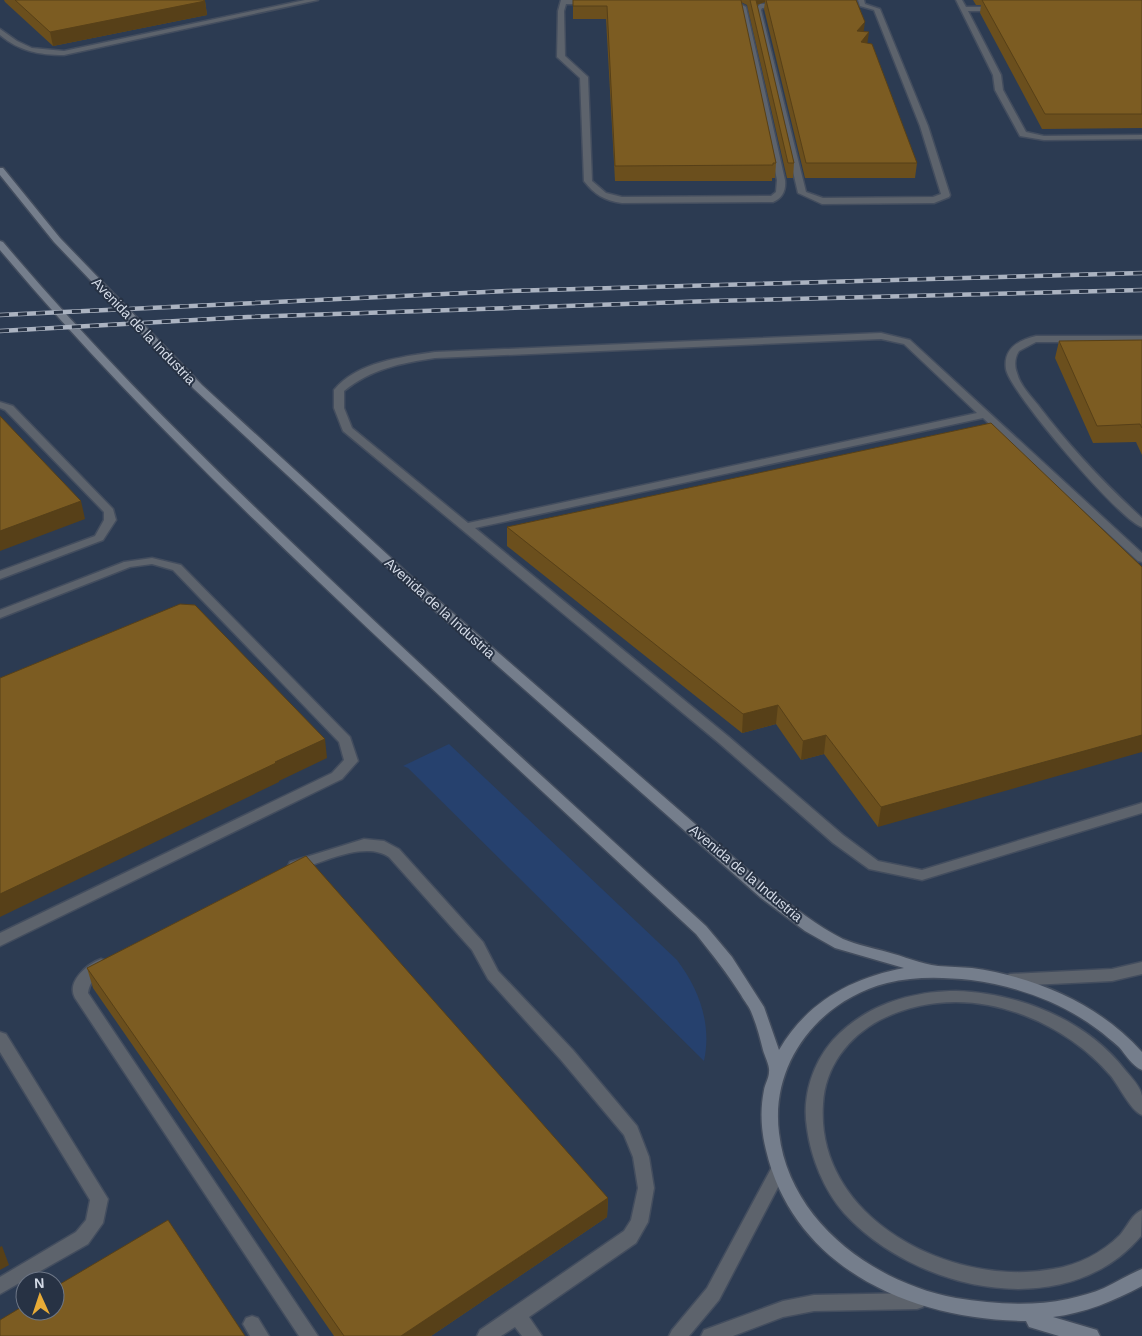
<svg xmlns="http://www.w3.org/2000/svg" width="1142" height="1336" viewBox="0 0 1142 1336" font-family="Arial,sans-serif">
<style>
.built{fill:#2c3b52;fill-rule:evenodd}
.green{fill:#26416e}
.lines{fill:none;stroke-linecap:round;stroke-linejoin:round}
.lane-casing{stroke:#434d5e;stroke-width:3}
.street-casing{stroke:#434d5e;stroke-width:3}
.secondary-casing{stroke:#434d5e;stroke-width:3}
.lane{fill:#5d636c;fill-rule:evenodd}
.street{fill:#5d636c;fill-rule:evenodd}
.secondary{fill:#757e8c;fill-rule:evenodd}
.rail-casing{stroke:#abb3c1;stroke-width:4.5}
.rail{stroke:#273244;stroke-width:3;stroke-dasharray:9;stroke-linecap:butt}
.wall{fill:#6b4f1d}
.shaded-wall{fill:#574018}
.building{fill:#7c5c22;stroke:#574018}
.labels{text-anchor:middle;stroke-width:4;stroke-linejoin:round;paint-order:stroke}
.street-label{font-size:14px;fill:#d5dce8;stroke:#273244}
</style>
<rect width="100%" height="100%" fill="#273244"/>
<path class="built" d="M0,0H1142V1336H0ZM25,1281H55V1311H25Z"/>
<path class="green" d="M449,744L677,960C699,989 712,1024 704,1061L408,768L403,766Z"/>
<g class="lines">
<g class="lane-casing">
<g id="lane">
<path d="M305,0H318L64,55C39,55 19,51 0,35V29L17,41L32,48L64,51Z"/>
<path d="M561,0H589L592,2L589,4H566L564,11L565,56L588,77L592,181L606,193L622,197L771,196L776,192L777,180L741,9L724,2L733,0L746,7L785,180C786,190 783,198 773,202L622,203C605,201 594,194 584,181L580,78L557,57L558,11Z"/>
<path d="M858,0H864L865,4L880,9L928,126L950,195L949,197L934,203L822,204L798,193L755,10L760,4L780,3L783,5L780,7L762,8L761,10L806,192L823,198L933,197L941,194L920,126L874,10L860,6Z"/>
<path d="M956,0H962L966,7H996L999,9L996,11H968L1001,75L1003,90L1026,132L1044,136L1142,135V139L1044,140L1020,136L995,90L993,75Z"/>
<path d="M881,333L910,340L1142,553V562L1138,561L983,418L475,528L729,737L843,835L878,861L922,870L1142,803V813L922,880L869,869L833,843L719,743L343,431L334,408V390C357,362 401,357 435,352ZM881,339L904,344L977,413L468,523L352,428L344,408V391C371,369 401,363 435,358Z"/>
<path d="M1036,336H1142V342H1036L1019,351C1015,357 1014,365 1017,373C1020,385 1030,395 1038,405C1069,446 1104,483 1142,518V527C1121,522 1009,391 1006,369C1003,348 1019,340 1036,336Z"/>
<path d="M0,402L13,406L113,509L116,520L103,540L0,579V571L95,536L104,520V512L5,410L0,408Z"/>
<path d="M152,558L181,565L350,737L358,761L342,779L0,946V933L332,773L344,760L339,742L173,570L152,564L130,567L0,618V610L124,562Z"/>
<path d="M364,839L384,841L399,849L483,942L498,971L573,1050L637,1126L649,1157L654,1188L648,1222L636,1243L529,1317L542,1336H522L515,1327L501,1336H477L480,1330L624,1231L631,1220L638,1188L633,1157L624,1135L561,1060L488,979L472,950L389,857C365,840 321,863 295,871L290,870L288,866L290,862Z"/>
<path d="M101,959L106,961L109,965C102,978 91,975 88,993L318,1336H299L75,998C66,982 87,964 101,959Z"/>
<path d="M0,1032L6,1034L108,1199L103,1223L88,1244L0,1294V1277L76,1232L86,1220L90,1200L0,1052Z"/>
<path d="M252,1316L258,1318L269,1336H250L243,1324L246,1318Z"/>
</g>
</g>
<g class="street-casing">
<g id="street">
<path d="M1142,962V974L1112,981L1010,986L1005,984L1002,980L1005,976L1010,974L1112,969Z"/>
<path d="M956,991C1018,993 1086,1019 1125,1070C1131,1077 1141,1087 1142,1096C1142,1102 1142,1109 1142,1115C1131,1111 1119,1086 1111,1076C1079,1039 1035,1014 988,1005C952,998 913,1003 880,1020C848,1037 825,1067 823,1104C815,1219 952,1288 1053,1269C1078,1265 1102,1253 1120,1235C1127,1227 1132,1214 1142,1210L1141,1236C1066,1325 915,1291 844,1213C824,1190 811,1158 807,1128C802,1097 812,1064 833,1040C864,1006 910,991 956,991Z"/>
<path d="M779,1163L785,1165L787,1170L719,1300L689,1336H669L672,1330L707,1288L773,1165Z"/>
<path d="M917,1293L923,1295L926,1301L923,1307L917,1309L814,1311L783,1317L733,1336H701L704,1330L783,1301L814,1295Z"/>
</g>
</g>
<g class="secondary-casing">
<path id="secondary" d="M0,168H3L60,238L202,385L424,588L771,890C794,907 817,926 843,939C857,945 873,948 887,952C903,956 921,964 938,966C949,967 961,967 972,968C1036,977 1099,1004 1142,1052V1070C1132,1066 1126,1055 1119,1047C1112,1041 1104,1034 1097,1029C1061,1002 1016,986 971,980C943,977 915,976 887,983C820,1000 770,1062 779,1133C789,1221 874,1283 956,1298C993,1304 1031,1307 1068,1299C1080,1296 1093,1293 1104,1288C1117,1282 1129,1274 1142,1269V1286C1114,1301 1085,1313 1053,1317L1097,1330L1100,1336H1059L1029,1327L1026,1321C914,1320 794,1270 766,1150C761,1130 760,1110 764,1090C765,1084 769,1078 769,1072C770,1066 765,1057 763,1050C760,1038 757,1026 752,1014C750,1007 744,1001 741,995C727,973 712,954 696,934C570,817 444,701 319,582C208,476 99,368 0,250V241L3,242C104,362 216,471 329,578C453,696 580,811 706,926L732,957L764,1007L779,1050C807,1002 851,978 904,968L835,948L805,931L761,898L416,594L194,389L54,242L0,175Z"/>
</g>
<use href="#lane" class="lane"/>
<use href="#street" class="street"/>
<use href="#secondary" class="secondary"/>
<g class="rail-casing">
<g id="rail">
<path d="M0,315L507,291L1142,273"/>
<path d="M0,331L248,317L711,301L1142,290"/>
</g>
</g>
<use href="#rail" class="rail"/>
</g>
<g class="wall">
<path d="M4,0H203L205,1L207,15L53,46L5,2Z"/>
<path d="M573,0H856L863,32L867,43L917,163L915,178H805L764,9L765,2L757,5L794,163L793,178H787L747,5L741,2L776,163L775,178H772V181H615L606,19H573Z"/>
<path d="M973,0H1142V128L1042,129L980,13L981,5H976Z"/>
<path d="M1142,340V455L1136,442L1093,443L1055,358L1059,341Z"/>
<path d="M991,423L878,827L824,754L801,760L776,724L742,733L507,546V527Z"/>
<path d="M87,968L608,1198L607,1217L431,1336H334L93,988Z"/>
</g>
<g class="shaded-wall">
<path d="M754,0H765V2L753,6Z"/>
<path d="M205,1L207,15L53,46L50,32Z"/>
<path d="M865,22L863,36L857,31Z"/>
<path d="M869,32L867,46L861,42Z"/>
<path d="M81,501L85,519L0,551V531Z"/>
<path d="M778,705L776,724L742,733L743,714Z"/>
<path d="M826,735L824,754L801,760L803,741Z"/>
<path d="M1142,735V752L878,827L881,807Z"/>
<path d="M325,739L327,758L279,781V782L0,917V894L275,762Z"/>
<path d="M608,1198L607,1217L431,1336H401Z"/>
<path d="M2,1246L9,1265L0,1270V1247Z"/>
</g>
<g class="building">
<path d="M15,0H203L205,1L50,32Z"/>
<path d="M573,0H741L776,163H773V165L615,166L607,6H573Z"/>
<path d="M750,0H756L794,163H788Z"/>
<path d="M766,0H856L865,22L857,31L869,32L861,42L872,44L917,163H806Z"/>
<path d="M982,0H1142V114H1045Z"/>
<path d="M1142,340V428L1140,424L1097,426L1059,341Z"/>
<path d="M0,416L81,501L0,531Z"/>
<path d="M991,423L1142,567V735L881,807L826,735L803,741L778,705L743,714L507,527Z"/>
<path d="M180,604L195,605L325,739L275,762L276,763L0,894V678Z"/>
<path d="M306,856L608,1198L401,1336H344L87,968Z"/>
<path d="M168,1220L245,1336H0V1320L25,1305V1311H55V1287Z"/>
</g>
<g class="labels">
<g class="street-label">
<text transform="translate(144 331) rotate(46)" y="5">Avenida de la Industria</text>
<text transform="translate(440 608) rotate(42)" y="5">Avenida de la Industria</text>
<text transform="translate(746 873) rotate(40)" y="5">Avenida de la Industria</text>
</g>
</g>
<g transform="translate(40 1296) rotate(357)"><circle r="24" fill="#273244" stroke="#6d7686"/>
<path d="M0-4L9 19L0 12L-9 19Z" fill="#e8ab37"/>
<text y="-8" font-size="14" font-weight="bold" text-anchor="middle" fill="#d5dce8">N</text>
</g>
</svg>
